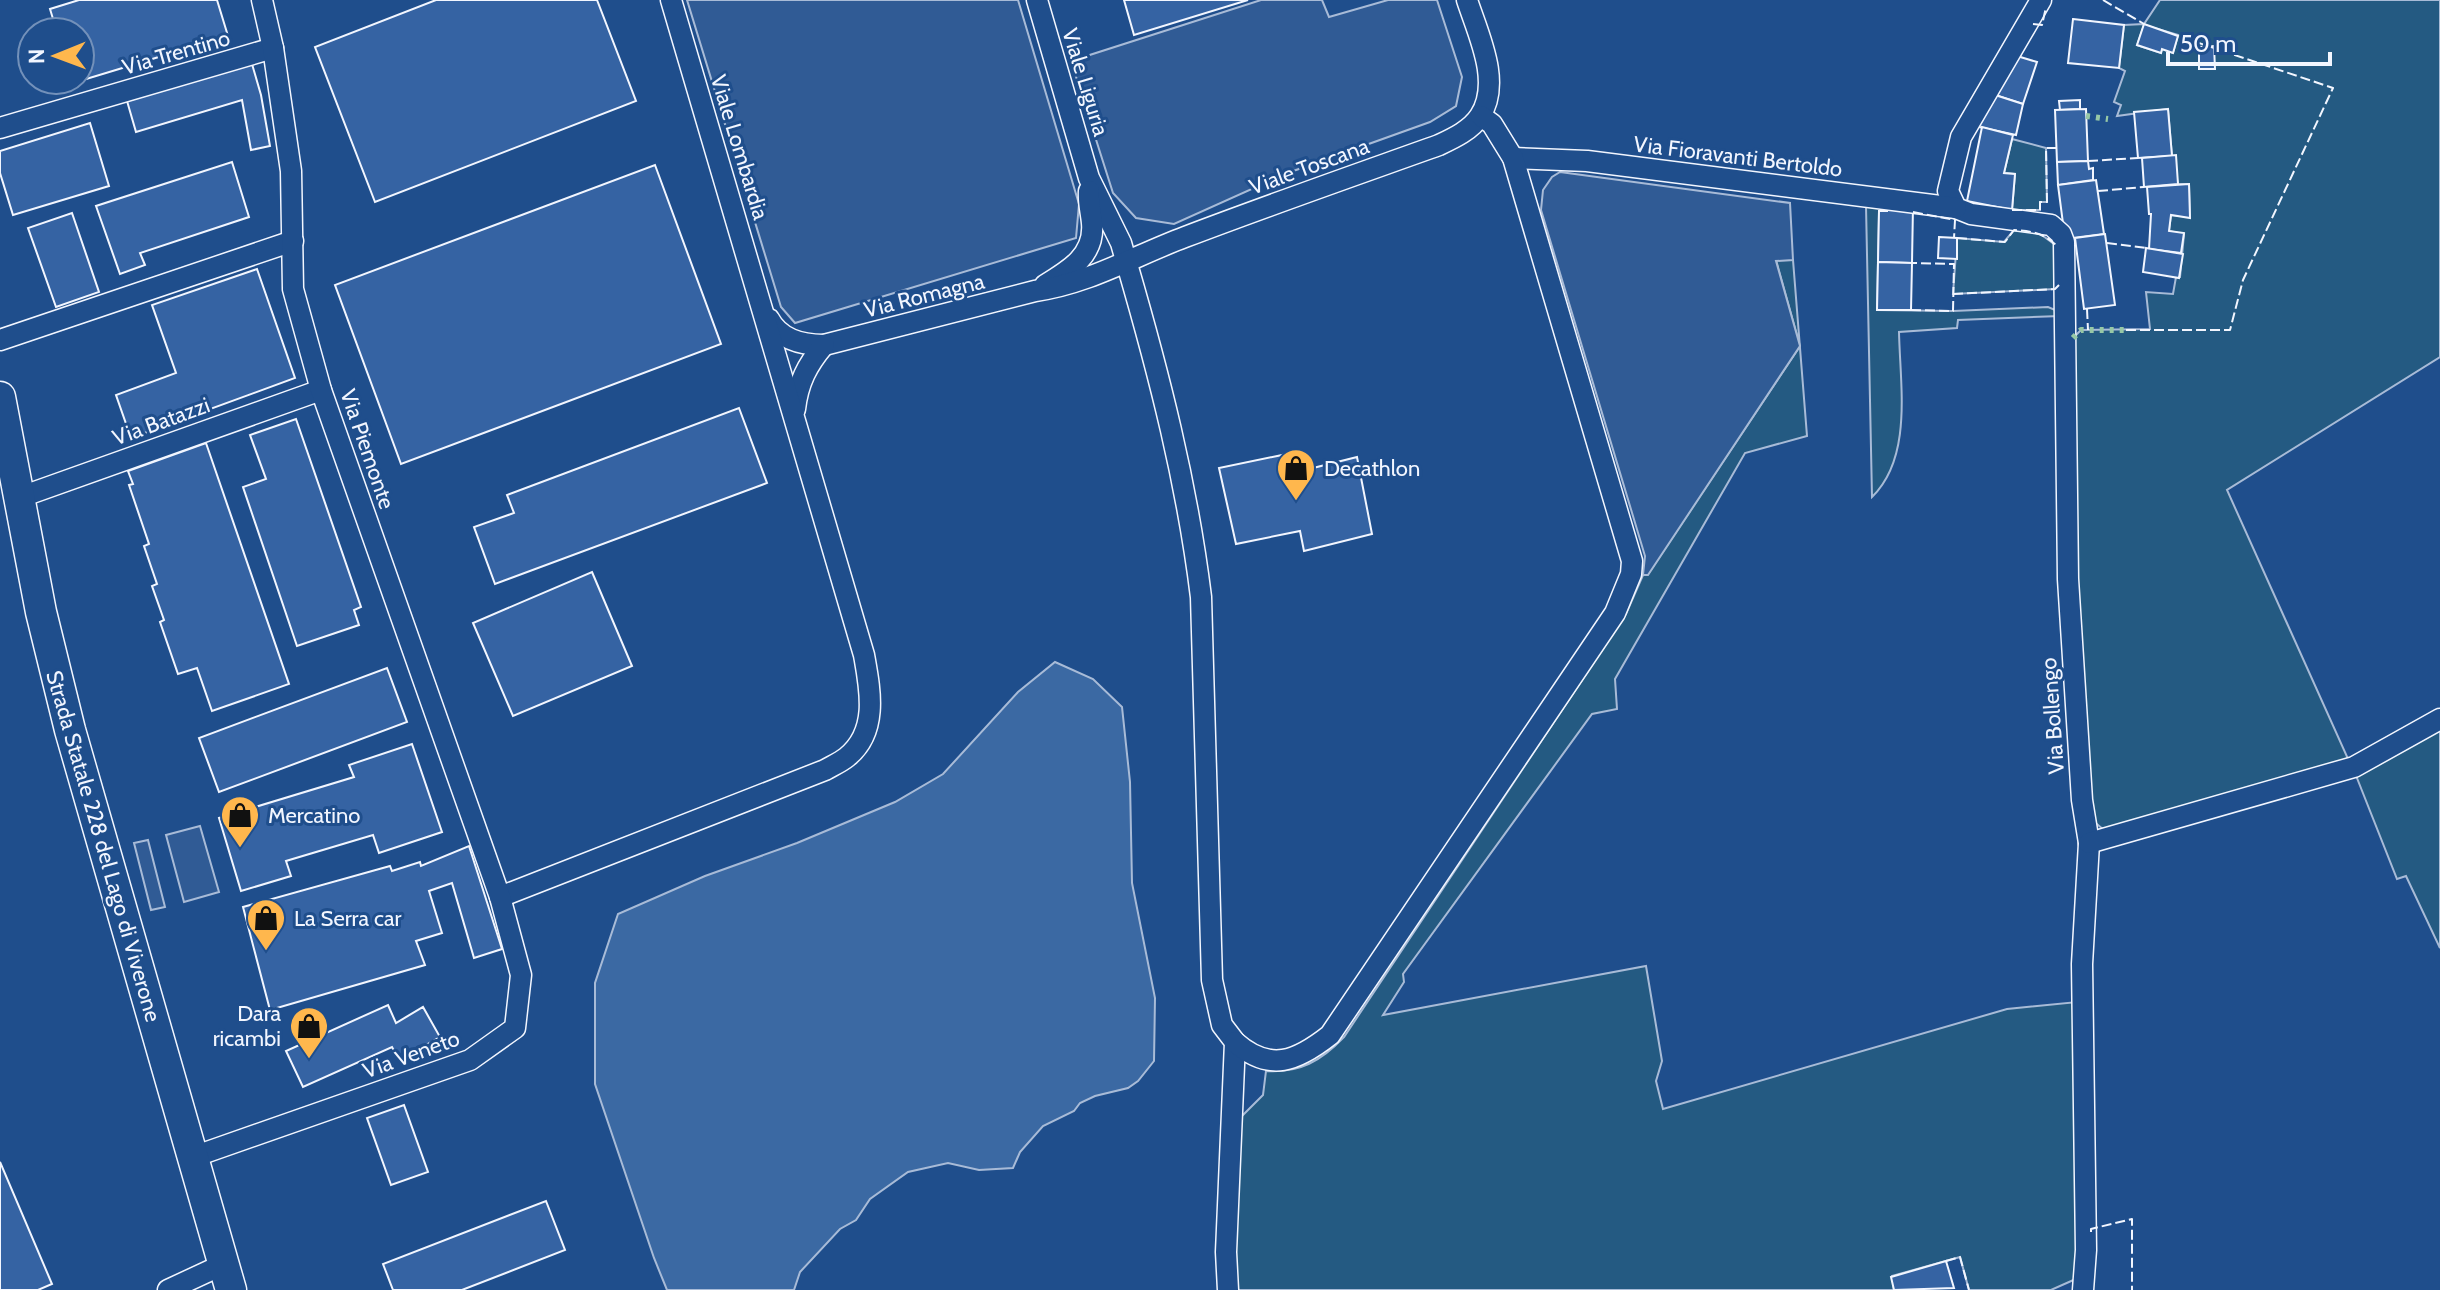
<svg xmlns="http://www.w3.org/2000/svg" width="2440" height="1290" viewBox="0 0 2440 1290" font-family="Cabin,sans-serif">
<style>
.green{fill:#245a82;stroke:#a8bbd7;stroke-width:2;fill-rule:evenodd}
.parking{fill:#305b95;stroke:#a8bbd7;stroke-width:2}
.water{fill:#3b69a3;stroke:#a8bbd7;stroke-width:2}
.building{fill:#3563a3;stroke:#f2f6ff;stroke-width:2}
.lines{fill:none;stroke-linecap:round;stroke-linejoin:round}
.street-casing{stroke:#f2f6ff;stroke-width:23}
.primary-casing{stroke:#f2f6ff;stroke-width:33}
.street{stroke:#1f4e8c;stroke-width:20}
.primary{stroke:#1f4e8c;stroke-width:30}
.hedge{stroke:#97c8a6;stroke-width:6;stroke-dasharray:4 6;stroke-linecap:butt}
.fence{stroke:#f2f6ff;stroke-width:2;stroke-dasharray:10 4;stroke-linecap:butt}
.labels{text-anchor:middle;stroke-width:6;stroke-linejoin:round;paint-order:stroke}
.street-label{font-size:22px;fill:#f2f6ff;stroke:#1f4e8c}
.poi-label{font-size:22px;fill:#f2f6ff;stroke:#1f4e8c;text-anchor:start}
</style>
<rect width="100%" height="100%" fill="#1f4e8c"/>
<g class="green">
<path d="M2160,0H2440V357L2227,490L2349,761L2104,830L2092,820L2079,662L2073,338L2081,330L2150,329L2146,292L2173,294L2176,277H2180L2184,234L2169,231L2171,215L2190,217L2189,184H2178L2172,156L2168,109L2117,116L2121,105L2114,102L2125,71L2119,68L2124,25L2144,24ZM2144,25L2178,35L2173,53L2162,49L2161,53L2137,45Z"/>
<path d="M2012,139L2046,148L2047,202H2040V210H2012L2015,174L2004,173Z"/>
<path d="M1887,205V211L1879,212L1877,310L1953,311L2048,307L2060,312V316L1958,320L1957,328L1899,332C1900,385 1913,457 1872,497L1866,206Z"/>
<path d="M2014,230L2039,233L2058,247L2055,289L1953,294L1957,238L2004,242Z"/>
<path d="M1776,260H1793L1807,436L1745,453L1615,679L1617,709L1592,714L1403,974L1404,982L1383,1015L1646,966L1662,1061L1656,1081L1663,1109L2007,1009L2077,1002L2078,1278L2051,1290H1969L1960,1257L1892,1276L1894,1290H1238L1235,1255L1238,1120L1263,1095L1266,1071C1300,1073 1321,1061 1344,1037L1626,614L1643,575L1648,574L1800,346Z"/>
<path d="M2440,724V948L2406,876L2397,879L2355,773Z"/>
</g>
<g class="parking">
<path d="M687,0H1018L1079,204L1076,238L795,323L781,307Z"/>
<path d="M1261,0H1322L1329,17L1388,0H1437L1462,77L1456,106L1430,122L1285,174L1174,224L1136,218L1113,193L1071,61Z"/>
<path d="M1560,172L1790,203L1793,260L1776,261L1800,346L1648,575H1643L1645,556L1541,210L1543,190L1552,177Z"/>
<path d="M200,826L219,892L184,902L166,835Z"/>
<path d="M148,840L165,907L151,910L134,843Z"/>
</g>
<path class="water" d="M1055,662L1093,679L1122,707L1130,782L1132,883L1155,998L1154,1061L1138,1081L1128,1088L1095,1096L1080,1103L1074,1111L1043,1126L1020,1152L1013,1168L979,1170L948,1163L908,1172L870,1199L856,1220L840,1229L800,1272L794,1290H667L654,1258L595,1084V983L618,914L705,876L797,843L895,802L943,774L1018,692Z"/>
<g class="building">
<path d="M79,0H217L228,36L73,83L72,80H80V32H57L50,9Z"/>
<path d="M436,0H597L636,101L375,202L315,47Z"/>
<path d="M1124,0H1248L1134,35Z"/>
<path d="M2073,19L2124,25L2119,68L2068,63Z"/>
<path d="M2144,24L2178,36L2173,53L2162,49L2161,53L2137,45Z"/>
<path d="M2214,46L2215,69H2199V47Z"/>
<path d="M2017,56L2037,62L2023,104L1992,94Z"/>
<path d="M252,64L261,95L270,146L251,150L242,100L136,132L127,101Z"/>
<path d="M1992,94L2023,104L2016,135L1979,127L1982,114Z"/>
<path d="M2080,100V109L2060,110L2059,101Z"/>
<path d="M2086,109L2088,161L2057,162L2055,110Z"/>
<path d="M2168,109L2172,156L2138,158L2134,112Z"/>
<path d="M90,123L109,186L13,215L0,173V151Z"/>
<path d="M1982,127L2013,135L2004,173L2015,174L2012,210L1967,201Z"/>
<path d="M2176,155L2178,184L2144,187L2142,158Z"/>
<path d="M2088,161L2089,169L2093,168V180L2058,185L2057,162Z"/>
<path d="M232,162L249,217L140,253L145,265L120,274L96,206Z"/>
<path d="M655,165L721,344L401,464L335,285Z"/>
<path d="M2096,180L2104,234L2065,239L2058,185Z"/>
<path d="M2189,184L2190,218L2171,215L2169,231L2184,233L2181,253L2149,249L2151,214H2149L2147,187Z"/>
<path d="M1887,205L1913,206L1912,263L1878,262L1879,211H1887Z"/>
<path d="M72,213L99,292L56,307L28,228Z"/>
<path d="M2105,234L2115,305L2084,309L2075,238Z"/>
<path d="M1939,237L1957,238V259L1938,258Z"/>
<path d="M2146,248L2183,254L2179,278L2143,272Z"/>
<path d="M1878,262L1912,263L1911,310H1877Z"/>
<path d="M257,269L295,378L131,438L116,395L176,373L152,305Z"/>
<path d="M739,408L767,483L495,584L474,527L514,513L507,495Z"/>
<path d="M296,419L361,607L354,610L359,625L297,646L243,487L266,479L250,435Z"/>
<path d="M206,443L289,684L212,711L197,668L178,674L160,622L164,620L152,586L157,584L144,546L149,544L129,485L133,484L128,471Z"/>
<path d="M1287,454L1293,473L1357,457L1372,534L1304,551L1300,531L1236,544L1219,468Z"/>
<path d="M592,572L632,666L513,716L473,623Z"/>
<path d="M387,668L407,722L219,792L199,738Z"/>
<path d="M412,744L442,832L379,853L373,835L286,861L291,876L241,891L219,818L354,777L349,765Z"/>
<path d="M469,846L502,949L474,958L452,883L429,891L442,933L416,941L425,965L270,1010L243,907L390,866L392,871L420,862L421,866Z"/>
<path d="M388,1005L396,1023L423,1007L440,1037L399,1060L392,1047L303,1087L286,1051Z"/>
<path d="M404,1105L428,1172L391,1185L367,1118Z"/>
<path d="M0,1162L52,1284L38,1290H0Z"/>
<path d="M546,1201L565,1250L462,1290H393L383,1264Z"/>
<path d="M1946,1261L1954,1288L1894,1290L1891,1277Z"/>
</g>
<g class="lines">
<g class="street-casing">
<g id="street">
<path d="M1037,0L1089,178L1121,243L1127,264C1159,374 1187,483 1201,597L1212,980L1222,1025L1235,1042L1226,1252L1228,1290"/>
<path d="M2041,0L1961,137L1948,191L1956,208L1971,214L2051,225L2061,234L2064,242L2068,579L2082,800L2089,843L2082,964L2086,1250L2083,1290"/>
<path d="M0,128L273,48"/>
<path d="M1513,158L1587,161L1956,208"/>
<path d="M1045,285C1070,270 1095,255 1092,223C1091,212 1088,202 1089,191"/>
<path d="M769,319C780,340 802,345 824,345L1035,291C1090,283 1134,256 1185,237C1269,205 1355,175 1439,145C1454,138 1471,130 1480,116C1502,82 1478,34 1467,0"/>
<path d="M0,340L293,241"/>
<path d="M795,409C798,383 807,365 824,345"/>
<path d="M18,498L321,390"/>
<path d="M2089,843L2354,767L2440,719"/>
<path d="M500,897L825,770C832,766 841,762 847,757C879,731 870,689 864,655L671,0"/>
<path d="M1235,1042C1270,1073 1297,1061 1330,1035L1615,613L1631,574L1632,561L1513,158L1492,124L1481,116"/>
<path d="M193,1157L470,1060L515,1028L521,975L500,897L321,390L293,289L291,171L273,48L262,0"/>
<path d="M168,1290L224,1264"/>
</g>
</g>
<g class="primary-casing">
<path id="primary" d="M0,397L41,612L70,730L231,1290"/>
</g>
<use href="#street" class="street"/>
<use href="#primary" class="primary"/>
<g class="hedge">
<path d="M2086,116L2108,119"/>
<path d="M2073,338L2081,330H2126"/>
</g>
<g class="fence">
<path d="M2103,0L2144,24"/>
<path d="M2033,24L2042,25L2046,7"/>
<path d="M2088,161L2138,158"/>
<path d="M2098,191L2144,187"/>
<path d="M2012,210H2040V202H2047L2046,148H2056"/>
<path d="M1913,212L1955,220L1954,238"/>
<path d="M1957,238L2005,242L2014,230C2031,231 2044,233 2057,246"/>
<path d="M2107,243L2146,248"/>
<path d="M1953,294L2055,289L2059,285"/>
<path d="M2087,309L2088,330"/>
<path d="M1911,310L1953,311L1954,264L1912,263"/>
<path d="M2126,330H2230L2243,280L2333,88L2178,36"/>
<path d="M2091,1232V1229L2132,1219V1290"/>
<path d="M1946,1261L1960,1257L1969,1290"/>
</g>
</g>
<defs>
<g id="shop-pin" transform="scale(2)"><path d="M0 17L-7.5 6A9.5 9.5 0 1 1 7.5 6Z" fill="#ffb74d" stroke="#1f4e8c"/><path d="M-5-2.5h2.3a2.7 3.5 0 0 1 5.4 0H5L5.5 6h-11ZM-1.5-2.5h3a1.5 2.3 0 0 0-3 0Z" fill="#111"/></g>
</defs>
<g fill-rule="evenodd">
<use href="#shop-pin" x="1296" y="468"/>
<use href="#shop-pin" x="240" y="815"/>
<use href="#shop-pin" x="266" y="918"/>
<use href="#shop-pin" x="309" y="1026"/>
</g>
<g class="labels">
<g class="street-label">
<text transform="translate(176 52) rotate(-16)" y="8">Via Trentino</text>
<text transform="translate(1086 82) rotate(73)" y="8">Viale Liguria</text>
<text transform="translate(740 147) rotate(73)" y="8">Viale Lombardia</text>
<text transform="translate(1738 156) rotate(7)" y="8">Via Fioravanti Bertoldo</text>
<text transform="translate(1309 166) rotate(-20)" y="8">Viale Toscana</text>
<text transform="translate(924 295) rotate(-14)" y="8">Via Romagna</text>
<text transform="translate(161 421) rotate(-20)" y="8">Via Batazzi</text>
<text transform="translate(368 449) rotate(71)" y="8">Via Piemonte</text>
<text transform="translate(2052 716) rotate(-94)" y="8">Via Bollengo</text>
<text transform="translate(104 846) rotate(74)" y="8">Strada Statale 228 del Lago di Viverone</text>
<text transform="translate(411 1054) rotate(-20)" y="8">Via Veneto</text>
</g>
<g class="poi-label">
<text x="1324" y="476">Decathlon</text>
<text x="268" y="823">Mercatino</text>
<text x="294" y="926">La Serra car</text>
<text x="281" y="1021" text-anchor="end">Dara<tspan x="281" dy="25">ricambi</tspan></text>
</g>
</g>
<g transform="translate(56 56) rotate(269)"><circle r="38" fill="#1f4e8c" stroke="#7391ba" stroke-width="2"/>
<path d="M0-6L14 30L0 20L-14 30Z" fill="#ffb74d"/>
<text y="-12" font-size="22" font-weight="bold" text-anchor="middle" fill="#f2f6ff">N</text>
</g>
<path d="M2168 52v12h162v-12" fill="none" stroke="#f2f6ff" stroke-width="4"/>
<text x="2180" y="52" font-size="24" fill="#f2f6ff" stroke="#1f4e8c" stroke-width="6" paint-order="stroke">50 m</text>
</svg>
